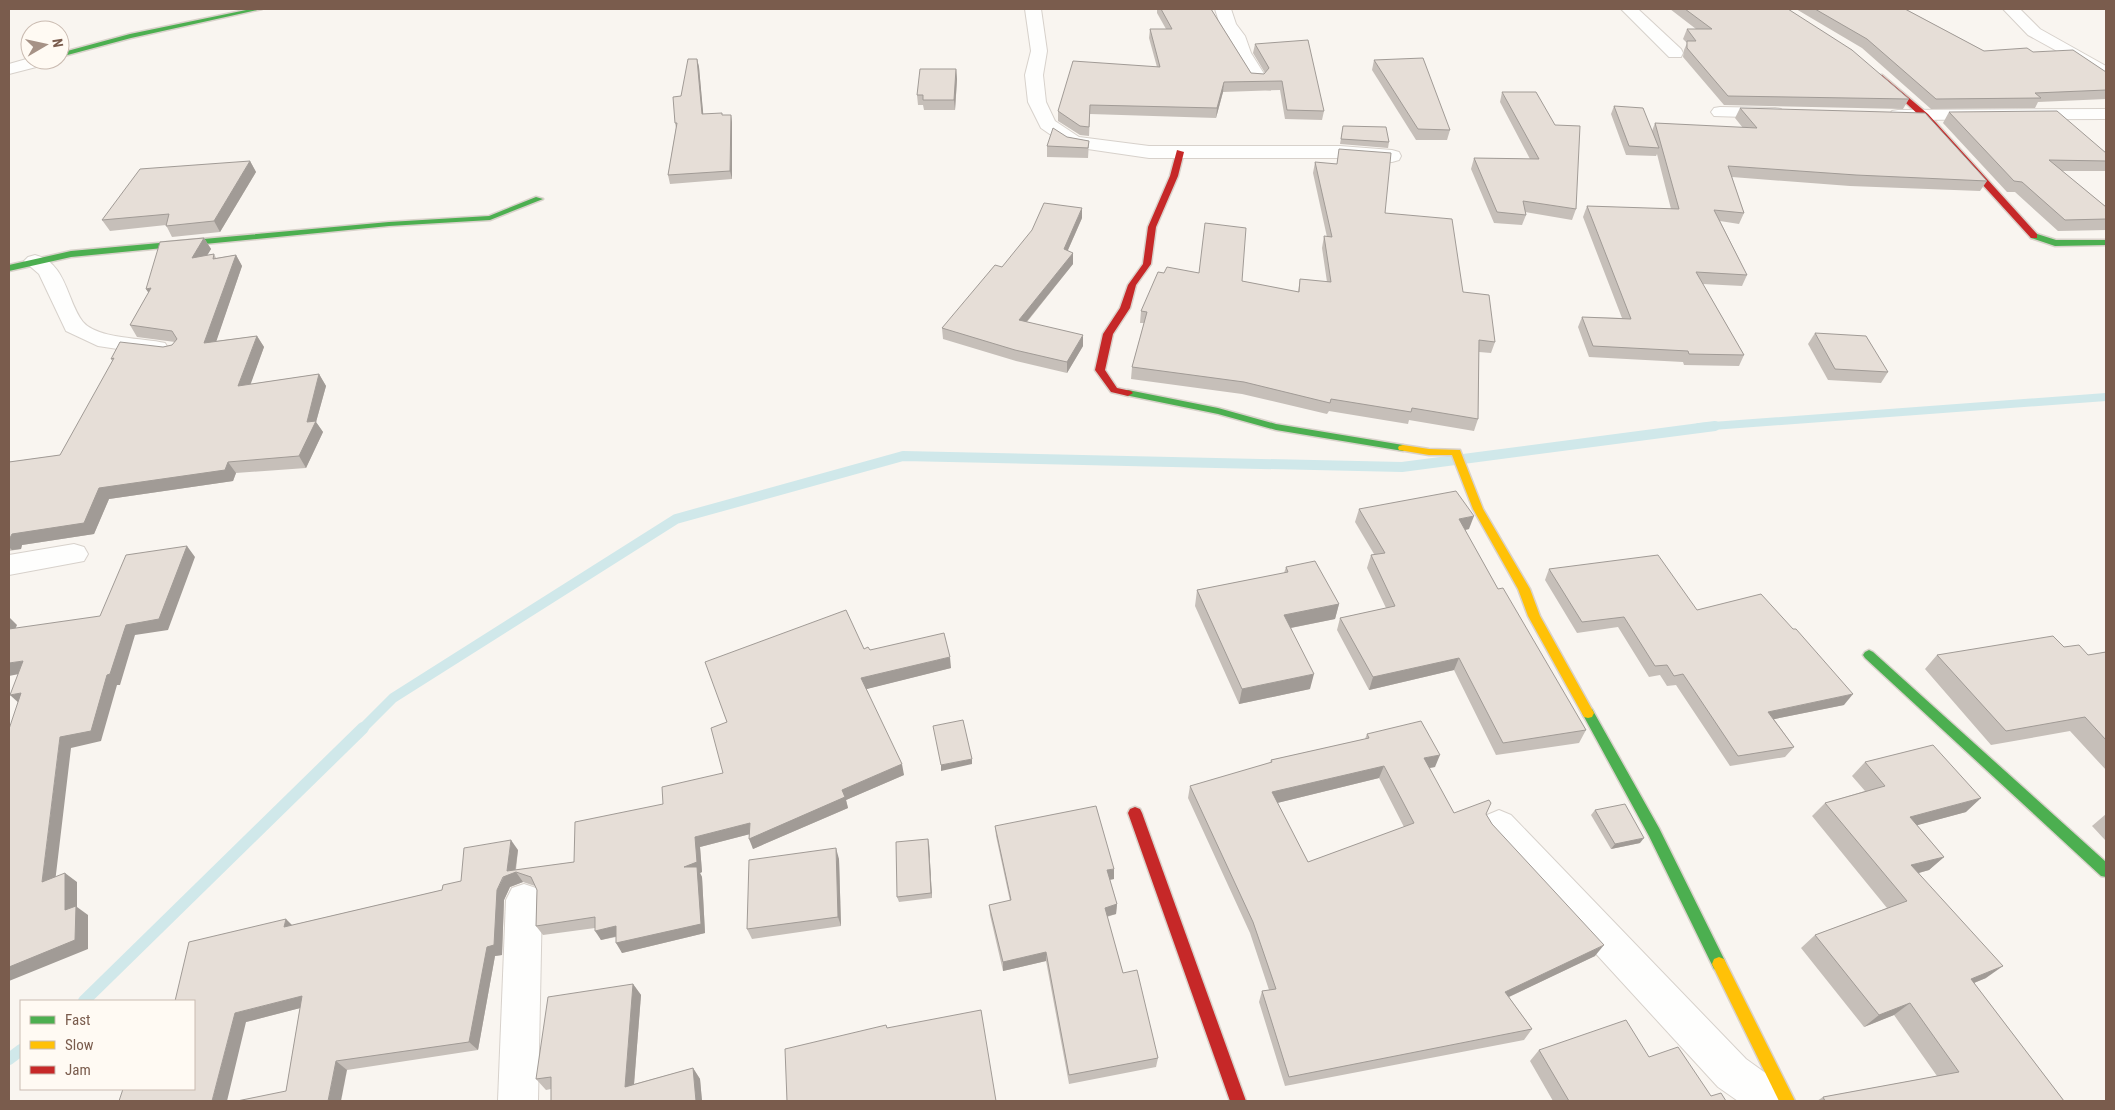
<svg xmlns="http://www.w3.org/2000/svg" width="2115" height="1110" viewBox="0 0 2115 1110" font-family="'Roboto Condensed',sans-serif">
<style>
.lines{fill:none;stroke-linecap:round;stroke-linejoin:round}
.stream-far2{stroke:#d0e8ea;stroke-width:8}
.stream-far1{stroke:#d0e8ea;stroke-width:10}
.stream{stroke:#d0e8ea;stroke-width:12}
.street-casing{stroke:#d7d1cb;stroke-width:2}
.fast-casing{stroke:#d9d2cb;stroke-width:3}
.slow-casing{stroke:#d9d2cb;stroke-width:3}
.jam-casing{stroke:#d9d2cb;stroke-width:3}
.street{fill:#fefefd;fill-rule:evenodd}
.fast{fill:#4caf50;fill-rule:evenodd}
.slow{fill:#ffc107;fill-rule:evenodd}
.jam{fill:#c62828;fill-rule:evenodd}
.wall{fill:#c6bfb9;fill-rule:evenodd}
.shaded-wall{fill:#a19b96}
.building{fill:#e6ded7;stroke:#a19b96;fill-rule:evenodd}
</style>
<rect width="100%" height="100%" fill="#f9f5f0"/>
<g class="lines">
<path class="stream-far2" d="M1699,427L2106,397"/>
<path class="stream-far1" d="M362,729L393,698L676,519L903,456L1402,467L1715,426"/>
<g class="stream">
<path d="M84,1001L363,728"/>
<path d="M9,1059L21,1050"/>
</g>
<g class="street-casing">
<g id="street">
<path d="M1025,9H1041L1047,51L1043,75L1046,102L1055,121L1079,137L1149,146H1340L1392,150L1399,152L1401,156L1399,160L1392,162L1340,158H1149L1067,146L1041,128L1028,102L1025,75L1031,51Z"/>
<path d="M1215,9H1231L1236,24L1245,36L1251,53L1266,77L1263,81H1251L1248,77L1235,53L1229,37L1220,25Z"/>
<path d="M1621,9H1638L1681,49L1683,53L1681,57H1669Z"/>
<path d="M2003,9H2020L2040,29L2106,66V78L2028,35Z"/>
<path d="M30,58V60H50L48,64L9,74V64Z"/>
<path d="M1720,107L1775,108L1781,109L1784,113L1781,117L1775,118L1714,116L1711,112L1714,108Z"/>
<path d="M2106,109V119L1898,120L1892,119L1889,115L1892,111L1898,110Z"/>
<path d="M35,255C67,263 66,300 83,322C97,339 144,338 165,343L168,348L165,353L157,355L98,346L66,331L39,274L24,261L28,257Z"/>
<path d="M74,544L84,547L88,554L84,561L9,575V555Z"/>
<path d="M1499,810L1511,815L1746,1059L1785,1087L1791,1101H1738L1718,1087L1487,835L1482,825L1487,815Z"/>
<path d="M524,884L536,888L542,900L538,1101H498L506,900L512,888Z"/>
</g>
</g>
<g class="fast-casing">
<g id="fast">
<path d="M251,9H262L131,38L60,57V53L130,34Z"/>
<path d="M536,197L543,199L490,220L389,226L71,257L9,271V265L71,251L389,222L489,216Z"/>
<path d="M2034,233L2056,240H2106V245L2055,246L2031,238L2030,236Z"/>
<path d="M1128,390L1218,408L1276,424L1403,445L1408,448L1403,451L1276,430L1218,414L1125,395L1123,393L1125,391Z"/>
<path d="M1869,650L1873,652L2106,862V877L2101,876L1865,658L1863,655L1865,652Z"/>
<path d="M1588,708L1592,709L1659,828L1724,959L1726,964L1724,969L1719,971L1714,969L1649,836L1582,713L1584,709Z"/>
</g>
</g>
<g class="slow-casing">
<g id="slow">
<path d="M1403,445L1429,449L1460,450L1483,509L1530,589L1540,616L1594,713L1592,717L1588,718L1584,717L1528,616L1518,589L1473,509L1452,455H1429L1399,450L1398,448L1399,446Z"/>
<path d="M1719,957L1724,959L1795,1101H1779L1712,964L1714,959Z"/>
</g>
</g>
<g class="jam-casing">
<g id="jam">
<path d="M1878,75H1882L1928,114L2037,234V238H2031L1922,118L1878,77Z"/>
<path d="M1177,150L1184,152L1178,176L1156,227L1151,264L1136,285L1130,308L1113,334L1105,370L1117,388L1131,391L1133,393L1128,396L1111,392L1095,370L1103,334L1120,308L1128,285L1143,264L1148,227L1170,176Z"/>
<path d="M1135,807L1140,809L1142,813L1246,1101H1230L1128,813L1130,809Z"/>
</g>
</g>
<use href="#street" class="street"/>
<use href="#fast" class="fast"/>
<use href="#slow" class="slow"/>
<use href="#jam" class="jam"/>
</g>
<g class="wall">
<path d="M1157,9H1211L1251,73L1264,74L1265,73L1253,53L1255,44L1324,111L1322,120L1285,119L1280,90L1223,92L1216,118L1090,114L1089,136L1080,135L1058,121V111L1157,67L1149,38L1150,29H1166L1157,13Z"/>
<path d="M1670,9H1788L1909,99L1903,109L1724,105L1683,57L1684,50L1687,43L1683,39L1687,29H1696Z"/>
<path d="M1796,9H1943L1907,10L1984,51L2033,52L2106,72V99L2038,102L2035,108L1931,109L1862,48Z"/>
<path d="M697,59L699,67L703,114L723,115H731L732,123V179L670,184L668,175L676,128L675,123L681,96Z"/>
<path d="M1374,60L1450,130L1447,140H1416L1372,70Z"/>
<path d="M956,69L957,79L955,110H924L923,105H918L917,95Z"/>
<path d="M1502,92L1576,209L1572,220L1525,212L1526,215L1522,225L1494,223L1471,169L1474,158L1530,159L1500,102Z"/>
<path d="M1614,106L1652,131L1655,123L1743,128L1735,118L1740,108L1987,181L1980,191L1850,186L1732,177L1744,213L1739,224L1720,221L1747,275L1742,286L1703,284L1744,355L1739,366L1684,365L1683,362L1589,357L1578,327L1582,317L1622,318L1583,217L1587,206L1671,209L1657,154L1656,156L1626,155L1611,114Z"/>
<path d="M1949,112L2106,153V171H2062L2106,207V230L2058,231L2015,192H2007L1943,123Z"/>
<path d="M1343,126L1389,142L1388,148L1340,144Z"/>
<path d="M1067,137L1089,141L1088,158L1047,157V146Z"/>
<path d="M250,161L256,172L220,232L172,237L166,225L110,231L102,220Z"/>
<path d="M1315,162L1385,213L1463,292L1495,342L1491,353L1479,352L1478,419L1474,431L1409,420L1408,424L1329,411L1327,414L1242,394L1131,379L1132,367L1144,323H1140L1141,311L1164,273L1242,281L1298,292L1300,279L1327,282L1322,248L1324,236L1327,237L1313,173Z"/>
<path d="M1082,218L1068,250L1073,264L1027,322L1083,346L1067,373L1016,361L943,339L942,328L1002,267Z"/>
<path d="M204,238L211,249L207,255L214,254L216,258L236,255L242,266L216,341L257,336L264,347L250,384L319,374L326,386L316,422L323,432L306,468L236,473L233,481L109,499L94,534L22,545L21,549L9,551V462L60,455L113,362L111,359L172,345L175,342L137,337L130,325L149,292L146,289Z"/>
<path d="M1815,333L1888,372L1881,383L1828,380L1808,344Z"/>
<path d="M1359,509L1469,529L1465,530L1498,589L1586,730L1579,743L1496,755L1454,670L1369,690L1337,630L1340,618L1386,608L1367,568L1371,555L1374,554L1355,522Z"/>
<path d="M1286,567L1339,604L1335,619L1291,628L1310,689L1239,704L1195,606L1197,590L1284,573Z"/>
<path d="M1549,569L1697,610L1844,705L1774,719L1794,747L1785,757L1730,766L1676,685L1667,686L1660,675L1649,677L1618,627L1577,633L1545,580Z"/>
<path d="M2064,647L2088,655L2106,652V770L2070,731L1991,745L1925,669L1937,655Z"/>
<path d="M864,649L951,668L866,689L904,775L846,800L848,808L753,849L750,834L700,847L702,872L700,873L702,877L705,933L622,953L616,937L601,940L595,928L543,935L536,926L537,890L535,886L523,882L510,887L504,900L502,955L495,956L478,1050L347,1070L286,1091L300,1008L246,1022L119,1101L292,925L442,890L461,881L518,850L516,870L574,862L663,804L723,773L727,722Z"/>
<path d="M1367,734L1435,767L1429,768L1454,813L1486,814L1492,824L1595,956L1509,997L1532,1029L1524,1040L1285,1086L1259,1002L1262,991L1269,990L1250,933L1188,798L1190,786L1270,763L1271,760L1365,739ZM1379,778L1404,827L1308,862L1277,803Z"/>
<path d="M1865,762L1966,812L1917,825L1944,857L1929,870L1919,873L1986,978L1974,983L2064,1101H1817L1823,1097L1937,1076L1894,1015L1864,1027L1801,948L1815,935L1887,908L1812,816L1825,803L1865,791L1852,776Z"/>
<path d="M1595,810L1640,843L1611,849L1591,815Z"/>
<path d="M2106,814V841L2092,826Z"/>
<path d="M995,826L1114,879L1110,880L1117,904L1116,914L1107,917L1123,973L1158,1058L1156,1067L1069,1084L1046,961L1003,971L990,915L989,905L1010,901L996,836Z"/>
<path d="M929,844L932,898L899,902L897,897Z"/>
<path d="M839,859L841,926L752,939L747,929Z"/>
<path d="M633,984L641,995L634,1084L693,1068L700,1079L702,1101L551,1089L546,1090L536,1079Z"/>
<path d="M1539,1050L1649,1057L1711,1096L1726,1101H1553L1530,1061Z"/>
</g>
<g class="shaded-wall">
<path d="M697,59L699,67L704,122L702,114Z"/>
<path d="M956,69L957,79L955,110L954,100Z"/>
<path d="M1224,82L1223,92L1216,118L1217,108Z"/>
<path d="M731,115L732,123V179L730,171Z"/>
<path d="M250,161L256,172L220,232L214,221Z"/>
<path d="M1082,208V218L1064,259V249Z"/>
<path d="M204,238L211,249L199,269L192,258Z"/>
<path d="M1073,253V264L1019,331V320Z"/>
<path d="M236,255L242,266L212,354L204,343Z"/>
<path d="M151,288L153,300L146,289Z"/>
<path d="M1083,335V346L1067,373V362Z"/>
<path d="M257,336L264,347L246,397L238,386Z"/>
<path d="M319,374L326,386L316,422L323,432L306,468L299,456L307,422Z"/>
<path d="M228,462L236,473L233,481L109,499L94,534L22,545L21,549L12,550L9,547V538L12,534L99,488Z"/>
<path d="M1474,516L1469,529L1455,532L1459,519Z"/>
<path d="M187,546L195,557L168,630L135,635L120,685H117L101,741L71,748L54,891L42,882L60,737L126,625Z"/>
<path d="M1339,604L1335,619L1280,630L1284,615Z"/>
<path d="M9,617L17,625L10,641L9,639Z"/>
<path d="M950,657L951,668L863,690L861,678Z"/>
<path d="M1459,658L1454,670L1369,690L1373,677Z"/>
<path d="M23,661L34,671L9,676V663Z"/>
<path d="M1314,674L1310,689L1239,704L1242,689Z"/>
<path d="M21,693V705L10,695Z"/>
<path d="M1853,694L1844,705L1760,722L1768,712Z"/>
<path d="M1440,755L1435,767L1418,770L1424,758Z"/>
<path d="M972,759V764L941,771V765Z"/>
<path d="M902,764L904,775L846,800L848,808L753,849L749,839L842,790Z"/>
<path d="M1384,766L1379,778L1269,805L1272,792Z"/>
<path d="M1981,798L1966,812L1896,831L1910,817Z"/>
<path d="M750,823L754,833L700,847L702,872L700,873L702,877L705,933L622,953L616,943L695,837Z"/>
<path d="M1644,838L1640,843L1611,849L1615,844Z"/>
<path d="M928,839L929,844L932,898L931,893Z"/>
<path d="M511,840L518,850L515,872H516L523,882L510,887L504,900L502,955L495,956L478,1050L469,1042L497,890L507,871Z"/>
<path d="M836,848L839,859L841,926L838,917Z"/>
<path d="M1944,857L1929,870L1897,879L1911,865Z"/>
<path d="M1114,869V879L1107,880V870Z"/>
<path d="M65,873L77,882V907L88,915V949L9,981V967L65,910Z"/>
<path d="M1117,904L1116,914L1104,917L1105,908Z"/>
<path d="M286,919L296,929L284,927Z"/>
<path d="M616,926L622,935L601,940L595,931Z"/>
<path d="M1604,945L1595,956L1498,1002L1505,992Z"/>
<path d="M1046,952V961L1003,971V962Z"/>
<path d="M2003,966L1986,978L1954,991L1971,979Z"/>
<path d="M633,984L641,995L633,1097L625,1087Z"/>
<path d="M302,996L312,1005L246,1022L227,1101H212L235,1013Z"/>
<path d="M1910,1003L1894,1015L1864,1027L1879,1015Z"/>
<path d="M336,1061L347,1070L341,1101H328Z"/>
<path d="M693,1068L700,1079L702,1101H696Z"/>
</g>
<g class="building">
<path d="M1161,9H1211L1251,73L1264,74L1269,68L1255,44L1308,40L1324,111L1287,110L1282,81L1224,82L1217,108L1090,105L1089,127L1080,126L1058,111L1073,61L1160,67L1150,29H1172Z"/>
<path d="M1685,9H1788L1852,50L1909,99L1728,96L1687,48V41H1696L1687,29H1712Z"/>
<path d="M1815,9H1905L1984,51L2027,48L2033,52L2073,50L2106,72V90L2035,93L2041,98L1936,99L1867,39Z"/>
<path d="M1423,58L1450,130L1418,129L1374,60Z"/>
<path d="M688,59H697L702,114L722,113V115H731L730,171L668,175L677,123H675L673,97L681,96Z"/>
<path d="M920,69H956L954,100H923V95H917Z"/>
<path d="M1502,92H1536L1555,125L1580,126L1576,209L1523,201L1526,215L1497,212L1474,158L1539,159Z"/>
<path d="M1614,106L1643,108L1659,148L1629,146Z"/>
<path d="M1740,108L1925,113L1987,181L1856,175L1728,166L1744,213L1714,210L1747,275L1696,272L1744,355L1689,354L1688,351L1593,346L1582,317L1631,319L1587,206L1679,209L1655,123L1757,128Z"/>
<path d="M2057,111L2106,153V161L2049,160L2106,207V219L2065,220L2022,182L2014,181L1949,112Z"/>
<path d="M1343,126L1386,127L1389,142L1341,139Z"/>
<path d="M1053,128L1067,137L1089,141L1088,148L1047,146Z"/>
<path d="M1339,149L1391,153L1385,213L1452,219L1463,292L1489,295L1495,342L1479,340L1478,419L1412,408L1411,412L1331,399L1330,403L1244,382L1132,367L1147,312L1141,311L1158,272L1164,273L1167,267L1199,273L1205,223L1246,228L1242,281L1299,292L1300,279L1331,282L1324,236L1332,237L1315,162L1337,164Z"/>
<path d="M250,161L214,221L166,226L169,214L102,220L140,169Z"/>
<path d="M1044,203L1082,208L1064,249L1073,253L1019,320L1083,335L1067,362L1015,350L942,328L995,265L1002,267L1032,230Z"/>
<path d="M204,238L192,258L214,254L213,259L236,255L204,343L257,336L238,386L319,374L307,422L316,421L299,456L228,462L225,470L99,488L84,523L12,534L10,538H9V462L60,455L114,358L111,359L120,342L163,347L172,345L177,339L172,331L130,325L151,288L146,289L160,242Z"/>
<path d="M1815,333L1866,336L1888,372L1835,369Z"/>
<path d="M1456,491L1474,516L1459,519L1498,589L1503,588L1586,730L1503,743L1459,658L1373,677L1340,618L1395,606L1371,555L1385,553L1359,509Z"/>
<path d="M187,546L159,619L126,625L110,674L107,675L91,731L60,737L42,882L65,873V910L76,906L75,940L9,967V729L21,693L10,695L23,661L9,663V629L100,616L126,555Z"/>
<path d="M1658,555L1697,610L1761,594L1793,629H1796L1853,694L1768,712L1794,747L1738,756L1683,674L1674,676L1667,665L1655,666L1624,617L1582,622L1549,569Z"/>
<path d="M1315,561L1339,604L1284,615L1314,674L1242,689L1197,590L1288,572L1286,567Z"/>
<path d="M846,610L864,649L868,647L870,650L944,633L950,657L861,678L902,764L842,790L845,797L749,839L750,823L695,837L697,862L684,867H697L701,924L616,943V926L595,931V917L536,926L537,890L531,877L516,872L503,877L497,890L494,945L487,947L469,1042L336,1061L328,1101H237L286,1091L302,996L235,1013L212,1101H119L123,1089H194V1001H175L189,942L286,919L284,927L442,890L443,885L461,881L464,848L511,840L507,871L574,862L575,822L663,804L662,787L723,773L711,728L727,722L705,662Z"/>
<path d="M2053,636L2064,647L2079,645L2088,655L2106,652V740L2085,717L2006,731L1937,655Z"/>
<path d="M963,720L972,759L941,765L933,726Z"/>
<path d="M1421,721L1440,755L1424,758L1454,813L1489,800L1491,803L1486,814L1492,824L1604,945L1505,992L1532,1029L1289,1077L1262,991L1276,989L1253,922L1190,786L1272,762L1271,760L1369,738L1367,734ZM1384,766L1414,823L1308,862L1272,792Z"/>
<path d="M1933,745L1981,798L1910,817L1944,857L1911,865L2003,966L1971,979L2064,1101H1825L1823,1097L1959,1072L1910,1003L1879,1015L1815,935L1907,901L1825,803L1885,786L1865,762Z"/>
<path d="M1625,804L1644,838L1615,844L1595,810Z"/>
<path d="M1096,806L1114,869L1107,870L1117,904L1105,908L1123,973L1137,970L1158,1058L1069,1075L1046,952L1003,962L989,905L1011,900L995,826Z"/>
<path d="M928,839L931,893L897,897L896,842Z"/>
<path d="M836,848L838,917L747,929L749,860Z"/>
<path d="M633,984L625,1087L693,1068L696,1101H551V1077L536,1079L548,997Z"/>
<path d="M981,1010L996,1101H787L785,1049L886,1025L887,1028Z"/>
<path d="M1626,1020L1649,1057L1678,1047L1711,1096L1721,1093L1726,1101H1569L1539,1050Z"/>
</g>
<rect width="2115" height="1110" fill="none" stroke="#7a5c4d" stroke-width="20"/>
<rect x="20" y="1000" width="175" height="90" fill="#fffaf3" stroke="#cabbb1"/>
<rect x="30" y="1016" width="25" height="8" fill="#4caf50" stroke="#cabbb1"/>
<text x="65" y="1025" font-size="15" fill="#7a5c4d">Fast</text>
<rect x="30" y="1041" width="25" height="8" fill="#ffc107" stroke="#cabbb1"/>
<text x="65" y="1050" font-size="15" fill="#7a5c4d">Slow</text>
<rect x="30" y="1066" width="25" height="8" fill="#c62828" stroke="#cabbb1"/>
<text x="65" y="1075" font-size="15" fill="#7a5c4d">Jam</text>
<g transform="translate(45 45) rotate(81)"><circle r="24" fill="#fffaf3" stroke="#cabbb1"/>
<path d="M0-4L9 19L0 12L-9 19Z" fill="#a69286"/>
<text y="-8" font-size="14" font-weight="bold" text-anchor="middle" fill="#7a5c4d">N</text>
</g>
</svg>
